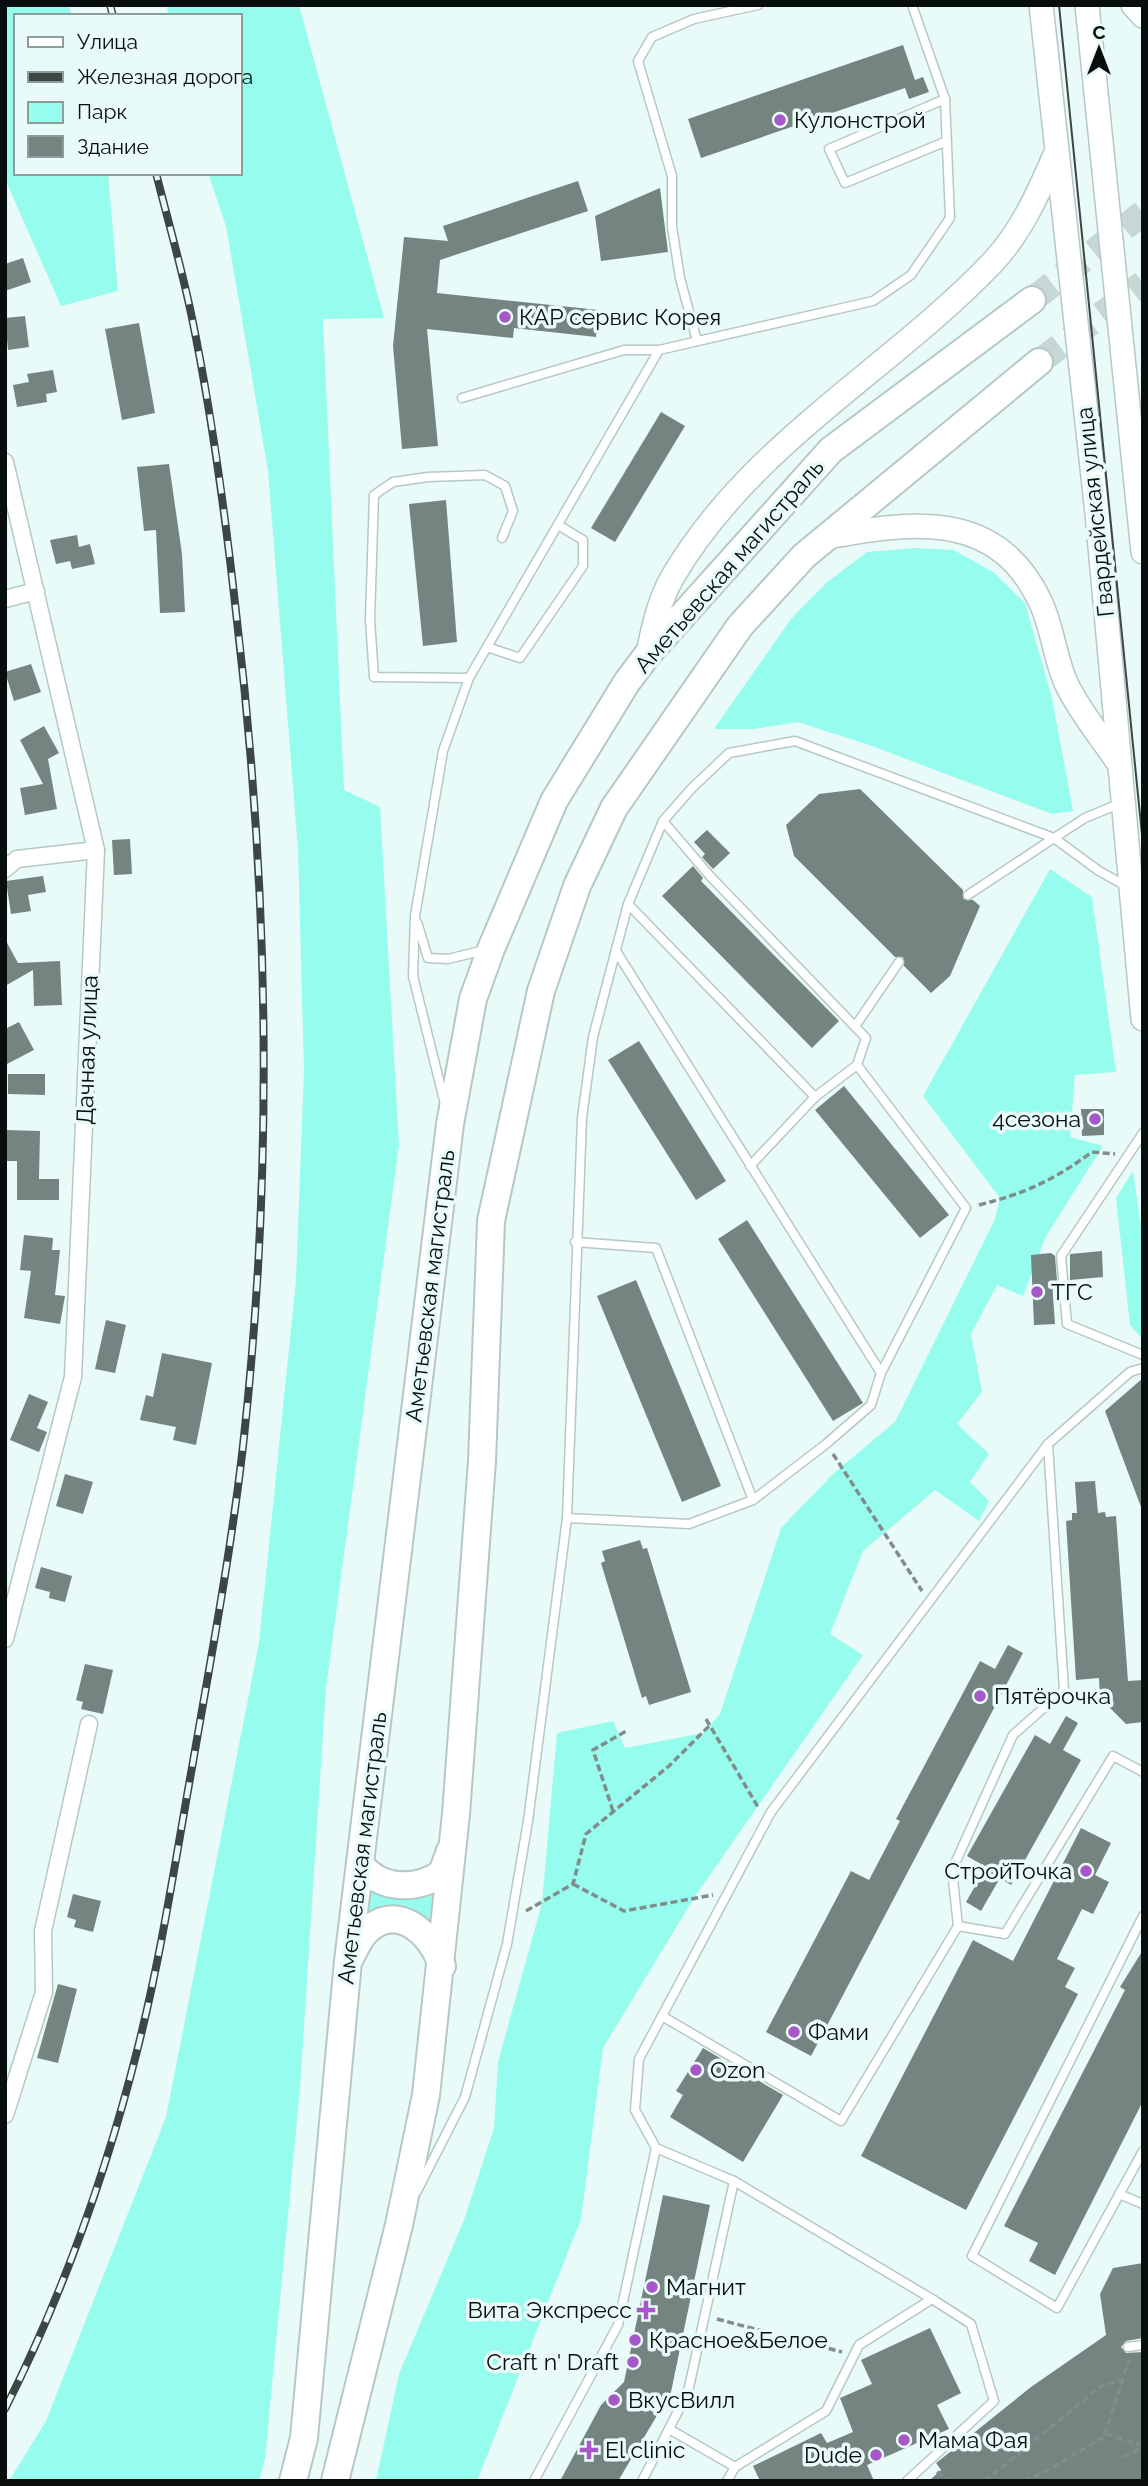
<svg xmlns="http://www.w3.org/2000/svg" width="1148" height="2486" viewBox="0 0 1148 2486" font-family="Raleway,sans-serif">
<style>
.green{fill:#96fcee}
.building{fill:#738481}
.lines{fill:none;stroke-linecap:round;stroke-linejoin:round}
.primary-tunnel{stroke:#c6d7d5;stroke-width:26;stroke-dasharray:26 13;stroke-linecap:butt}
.lane-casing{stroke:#b6c8c5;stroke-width:11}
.street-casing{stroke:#b6c8c5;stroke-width:19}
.secondary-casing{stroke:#b6c8c5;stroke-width:26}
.primary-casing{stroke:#b6c8c5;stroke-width:30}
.path{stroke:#808d8b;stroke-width:3.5;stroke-dasharray:7 3.5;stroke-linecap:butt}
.lane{stroke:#fff;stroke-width:8}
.street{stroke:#fff;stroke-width:16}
.secondary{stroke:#fff;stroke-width:23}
.primary{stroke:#fff;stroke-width:26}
.tram{stroke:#3c4644;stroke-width:2}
.rail-casing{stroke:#3c4644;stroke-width:8}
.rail{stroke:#e8fbf8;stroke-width:5;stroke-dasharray:16;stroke-linecap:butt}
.poi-dot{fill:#a657c8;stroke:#e8fbf8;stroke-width:2.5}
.labels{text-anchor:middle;stroke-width:7;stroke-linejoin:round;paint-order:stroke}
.poi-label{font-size:23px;fill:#080e0d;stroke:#e8fbf8;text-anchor:start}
.street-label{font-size:23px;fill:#080e0d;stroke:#e8fbf8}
</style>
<rect width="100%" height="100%" fill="#e8fbf8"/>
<g class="green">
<path d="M5,5H69L72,16H16V173H108L118,291L61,306L5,179Z"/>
<path d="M167,5H299L384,318L323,319L344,790L380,807L399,1145L326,1688L300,2088L265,2459L259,2481H9L46,2421L166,2117L259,1643L296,1280L304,1070L298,850L268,471L226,226L208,173H240V16H168Z"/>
<path d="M915,548L954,550L993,572L1025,603L1052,698L1073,811L1052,814L872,746L798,722L754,729H714L791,619L826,583L867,552Z"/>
<path d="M1050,869L1092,897L1116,1072L1075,1075L1070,1137L1103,1146L1046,1236L1023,1296L997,1285L971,1334L982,1392L957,1424L989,1454L970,1482L989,1501L979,1521L935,1490L863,1551L830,1634L863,1655L694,1898L603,2048L581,2219L477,2481H376L399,2374L464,2220L494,2128L498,2062L542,1903L557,1733L613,1721L625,1748L703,1733L720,1714L781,1528L834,1473L895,1422L995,1219L1000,1198L923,1096Z"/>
<path d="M1133,1171L1143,1240V1339L1130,1325L1116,1198Z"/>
<path d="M369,1885C398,1900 403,1901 433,1888L430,1929L366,1919Z"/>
</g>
<g class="building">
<path d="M903,45L915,80L923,77L929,92L909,99L905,88L701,158L688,119Z"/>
<path d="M578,181L588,211L440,260L437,293L599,310L596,337L514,328L513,338L427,329L438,446L402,449L393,346L404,237L448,241L443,226Z"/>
<path d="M660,188L668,252L601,261L595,216Z"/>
<path d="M23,258L31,282L5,291V264Z"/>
<path d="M25,316L29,347L8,350L5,318Z"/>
<path d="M139,323L155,413L122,420L105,329Z"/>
<path d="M53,370L57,392L46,394L47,402L17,407L13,385L29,382L27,374Z"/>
<path d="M661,412L685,426L615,542L591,528Z"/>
<path d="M169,464L182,554L185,612L160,613L156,530L144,531L137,467Z"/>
<path d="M446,500L457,642L423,646L409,504Z"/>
<path d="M77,535L79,547L90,544L95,564L72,569L70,561L56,564L50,540Z"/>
<path d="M31,664L41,692L14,701L5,672Z"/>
<path d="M44,726L59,753L48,759L57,809L25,815L20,788L43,784L20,740Z"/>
<path d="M860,789L963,890V899L973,900L980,906L950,976L931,993L904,966L903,957H895L794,856L786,825L819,794Z"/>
<path d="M707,830L730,853L713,869L702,857L705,854L694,842Z"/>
<path d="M130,839L132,874L114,875L112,840Z"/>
<path d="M693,866L703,878L701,881L839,1021L812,1048L662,896Z"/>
<path d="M43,876L46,892L28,895L31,911L11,914L6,881Z"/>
<path d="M5,939L18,963L60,961L62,1005L34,1006L33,970L5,986Z"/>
<path d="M19,1022L34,1050L5,1065V1029Z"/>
<path d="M639,1041L726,1181L696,1200L608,1060Z"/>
<path d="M8,1074H45V1095L8,1094Z"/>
<path d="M844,1086L949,1215L920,1238L815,1110Z"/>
<path d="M1081,1109H1104V1135L1082,1136Z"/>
<path d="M5,1130L40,1131L39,1179H59V1200H17V1161H5Z"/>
<path d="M747,1220L863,1403L833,1421L718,1239Z"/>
<path d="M24,1235L53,1238L52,1250H60L55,1295L65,1296L60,1324L24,1318L31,1271L20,1270Z"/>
<path d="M1102,1251L1103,1277L1070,1280V1254Z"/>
<path d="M1051,1253L1055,1256L1057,1281H1052L1055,1324L1034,1325L1031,1255Z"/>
<path d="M636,1280L721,1486L682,1502L597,1296Z"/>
<path d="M106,1320L126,1325L115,1373L95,1369Z"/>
<path d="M162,1353L212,1363L196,1445L173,1440L176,1427L140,1420L146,1395L153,1397Z"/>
<path d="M1143,1378V1507H1141L1105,1411Z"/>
<path d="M29,1394L48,1402L37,1428L47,1432L39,1452L10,1440Z"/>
<path d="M65,1474L93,1482L83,1514L56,1506Z"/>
<path d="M1095,1481L1098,1513L1105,1512L1106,1517L1116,1516L1128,1681L1143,1680V1722L1126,1724L1100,1698L1099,1678L1076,1680L1066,1521L1072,1520V1513H1077L1075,1482Z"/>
<path d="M640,1540L643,1549L647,1548L691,1692L649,1705L646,1696L642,1698L601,1563L605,1561L602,1551Z"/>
<path d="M41,1567L72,1576L65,1602L49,1598L50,1592L35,1588Z"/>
<path d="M1008,1645L1023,1653L811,2056L766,2032L851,1871L869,1880L900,1821L896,1819L980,1661L995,1669Z"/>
<path d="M85,1664L113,1670L103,1714L81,1709L83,1702L76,1700Z"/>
<path d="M1066,1716L1078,1723L1063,1750L1081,1760L1011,1885L1000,1878L981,1911L966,1902L986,1867L967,1856L1035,1735L1050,1744Z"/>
<path d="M1081,1828L1111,1843L1095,1875L1109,1882L1093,1914L1082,1909L1057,1959L1075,1968L1065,1987L1078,1994L966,2210L861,2156L973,1940L1013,1961Z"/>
<path d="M73,1894L101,1901L93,1932L74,1927L76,1920L67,1917Z"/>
<path d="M1143,1950V2101L1055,2275L1029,2261L1038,2243L1004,2226L1125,1990L1120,1987Z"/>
<path d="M58,1984L77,1989L58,2063L37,2058Z"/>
<path d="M703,2048L783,2095L743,2162L670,2117L683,2095L676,2091Z"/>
<path d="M663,2195L710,2205L671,2392L618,2481H560L601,2405L624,2382Z"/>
<path d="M1143,2263V2338L1126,2341L1121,2347L1126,2353L1143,2352V2481H929L941,2470L936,2463L940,2460L1031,2387L1106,2335L1100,2294L1113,2268Z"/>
<path d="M930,2328L961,2393L937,2405L949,2429L867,2465L874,2481H760L753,2466L821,2433L827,2443L853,2432L840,2398L872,2384L861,2360Z"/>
</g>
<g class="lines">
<g class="primary-tunnel">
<path d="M1032,300L1143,213"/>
<path d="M1039,362L1143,283"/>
</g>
<g class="lane-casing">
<g id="lane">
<path d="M912,5L945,99"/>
<path d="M697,341L680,278L672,227V176L638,61L652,37L694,19L758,5"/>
<path d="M462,398L624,350H659L873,301L911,275L950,218L945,99L829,149L845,183L947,141"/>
<path d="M487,647L520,658L583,566V540L558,525"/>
<path d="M469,678L374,677L370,620L374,495L393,482L428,477L485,475L505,486L513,511L502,538"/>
<path d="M1121,803L1085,818L1054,838L1099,871L1128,887"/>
<path d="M663,821L710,876L866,1038L857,1065L815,1097L750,1166"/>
<path d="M968,895L1054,838"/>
<path d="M628,904L815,1097"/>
<path d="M417,922L428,958L448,959L485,950"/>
<path d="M616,951L881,1373L871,1405L826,1444L753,1500"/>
<path d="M856,1025L899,962"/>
<path d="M857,1065L966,1208L881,1373"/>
<path d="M445,1104L413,976L415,916L443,751L469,678L659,350"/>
<path d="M1143,1133L1061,1256L1067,1324L1143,1355"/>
<path d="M567,1518L689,1524L753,1500L656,1248L575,1242"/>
<path d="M1143,1916L972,2256L1057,2308L1143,2151"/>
<path d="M958,1926L952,1870L1013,1735L1064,1690L1048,1444"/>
<path d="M662,2016L841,2121L958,1926L1005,1934L1113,1756L1143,1772"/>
<path d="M417,2191L465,2097L507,1944L528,1821L567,1518L582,1118L593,1037L628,904L663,821L692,788L729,753L795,741L1054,838"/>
<path d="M1119,2194L1143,2204"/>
<path d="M1128,2347L1143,2345"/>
<path d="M669,2429L735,2467"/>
<path d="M534,2481L618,2325L656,2148"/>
<path d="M642,2481L688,2392L734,2181L656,2148L635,2110L639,2059L771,1812L1048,1444L1130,1372L1143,1368"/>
<path d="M727,2481L735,2467L826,2411L859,2345L932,2299L734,2181"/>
<path d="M907,2481L994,2401L971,2324L932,2299"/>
</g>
</g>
<g class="street-casing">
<g id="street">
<path d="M5,462L96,850L73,1377L5,1639"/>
<path d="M5,599L36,591"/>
<path d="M5,869L17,859L96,850"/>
<path d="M5,2115L44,1992L43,1931L89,1724"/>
</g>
</g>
<g class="secondary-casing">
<g id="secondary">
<path d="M1041,5L1097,513L1143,1019"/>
<path d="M1087,5L1143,552"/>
<path d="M1133,5L1143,16"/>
<path d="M828,537C914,521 998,510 1041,603C1053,629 1055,660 1067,685C1080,712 1101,737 1117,761"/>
<path d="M648,654C653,628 659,601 672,578C749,445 890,370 993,262C1021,232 1038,194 1054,157"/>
</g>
</g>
<g class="primary-casing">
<g id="primary">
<path d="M361,1865C381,1890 416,1891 442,1873L450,1851"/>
<path d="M350,1958C354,1951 358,1941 364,1934C395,1899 432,1933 442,1966"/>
<path d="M293,2481L304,2438L348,1961L450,1124L473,999L491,949L554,801L627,682L648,654L831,450L1032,300"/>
<path d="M335,2481L399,2225L426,2095L456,1814L482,1461L491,1221L541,991L577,886L614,808L740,626L804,556L1039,362"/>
</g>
</g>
<g class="path">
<path d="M979,1205C1026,1193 1052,1181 1092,1152L1115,1154"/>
<path d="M833,1454L922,1591"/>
<path d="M706,1719L758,1807"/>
<path d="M613,1811L593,1750L628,1730"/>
<path d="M573,1884L624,1911L713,1895"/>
<path d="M526,1911L573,1884L586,1834L669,1766L710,1725"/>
<path d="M717,2319L842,2352"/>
<path d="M1106,2434L1143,2445"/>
<path d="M1123,2457L1143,2447"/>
<path d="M937,2472L950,2481"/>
<path d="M985,2481L1101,2386L1123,2380"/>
<path d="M1024,2481L1050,2469L1104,2437L1129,2360"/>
</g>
<use href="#lane" class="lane"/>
<use href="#street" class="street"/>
<use href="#secondary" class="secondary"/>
<use href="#primary" class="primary"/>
<path class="tram" d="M1059,5L1143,845"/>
<g class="rail-casing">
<g id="rail">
<path d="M110,5L113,16"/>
<path d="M5,2409C63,2294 108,2168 139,2043C162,1951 176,1856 193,1762C211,1657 231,1552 243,1446C274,1168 269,889 236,612C225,513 212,415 192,318C182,269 168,221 156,173"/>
</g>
</g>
<use href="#rail" class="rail"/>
</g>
<g class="poi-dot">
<circle cx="780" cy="120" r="7"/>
<circle cx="505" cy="317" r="7"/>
<circle cx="1095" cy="1119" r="7"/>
<circle cx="1037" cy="1292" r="7"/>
<circle cx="980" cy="1696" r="7"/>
<circle cx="1086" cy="1871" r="7"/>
<circle cx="794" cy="2032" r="7"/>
<circle cx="696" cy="2070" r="7"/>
<circle cx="652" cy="2287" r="7"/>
<path d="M642.5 2299.5h7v7h7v7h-7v7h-7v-7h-7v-7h7z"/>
<circle cx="635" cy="2340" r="7"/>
<circle cx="633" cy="2362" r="7"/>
<circle cx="614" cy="2400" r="7"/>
<circle cx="904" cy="2440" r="7"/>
<path d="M585.5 2439.5h7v7h7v7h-7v7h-7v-7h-7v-7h7z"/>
<circle cx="876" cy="2455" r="7"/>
</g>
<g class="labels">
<g class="poi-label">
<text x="794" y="128">Кулонстрой</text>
<text x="519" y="325">КАР сервис Корея</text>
<text x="1081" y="1127" text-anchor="end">4сезона</text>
<text x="1051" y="1300">ТГС</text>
<text x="994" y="1704">Пятёрочка</text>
<text x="1072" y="1879" text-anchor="end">СтройТочка</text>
<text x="808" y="2040">Фами</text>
<text x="710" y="2078">Ozon</text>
<text x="666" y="2295">Магнит</text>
<text x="632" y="2318" text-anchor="end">Вита Экспресс</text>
<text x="649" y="2348">Красное&amp;Белое</text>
<text x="619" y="2370" text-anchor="end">Craft n' Draft</text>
<text x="628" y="2408">ВкусВилл</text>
<text x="918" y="2448">Мама Фая</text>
<text x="605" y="2458">El clinic</text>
<text x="862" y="2463" text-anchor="end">Dude</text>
</g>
<g class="street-label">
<text transform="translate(1095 512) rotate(-96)" y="8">Гвардейская улица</text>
<text transform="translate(729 566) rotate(-49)" y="8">Аметьевская магистраль</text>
<text transform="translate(87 1050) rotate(-88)" y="8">Дачная улица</text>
<text transform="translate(430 1286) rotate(-83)" y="8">Аметьевская магистраль</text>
<text transform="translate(362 1848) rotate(-83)" y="8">Аметьевская магистраль</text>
</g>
</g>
<rect width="1148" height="2486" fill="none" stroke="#080e0d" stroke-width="14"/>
<rect x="14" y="14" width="228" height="161" fill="#e8fbf8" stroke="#8e9c9a" stroke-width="2"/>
<rect x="28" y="37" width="35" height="10" fill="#ffffff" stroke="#8e9c9a" stroke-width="2"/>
<text x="77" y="49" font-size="21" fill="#080e0d">Улица</text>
<rect x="28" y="72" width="35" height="10" fill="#3c4644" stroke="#8e9c9a" stroke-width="2"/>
<text x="77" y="84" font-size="21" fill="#080e0d">Железная дорога</text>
<rect x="28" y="102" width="35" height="21" fill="#96fcee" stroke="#8e9c9a" stroke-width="2"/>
<text x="77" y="119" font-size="21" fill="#080e0d">Парк</text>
<rect x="28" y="136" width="35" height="21" fill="#738481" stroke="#8e9c9a" stroke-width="2"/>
<text x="77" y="154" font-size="21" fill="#080e0d">Здание</text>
<g transform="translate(1099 49)" stroke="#e8fbf8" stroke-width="5" paint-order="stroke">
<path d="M0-5L12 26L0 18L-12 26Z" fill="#080e0d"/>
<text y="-10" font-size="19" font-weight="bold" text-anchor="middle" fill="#080e0d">С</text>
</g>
</svg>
